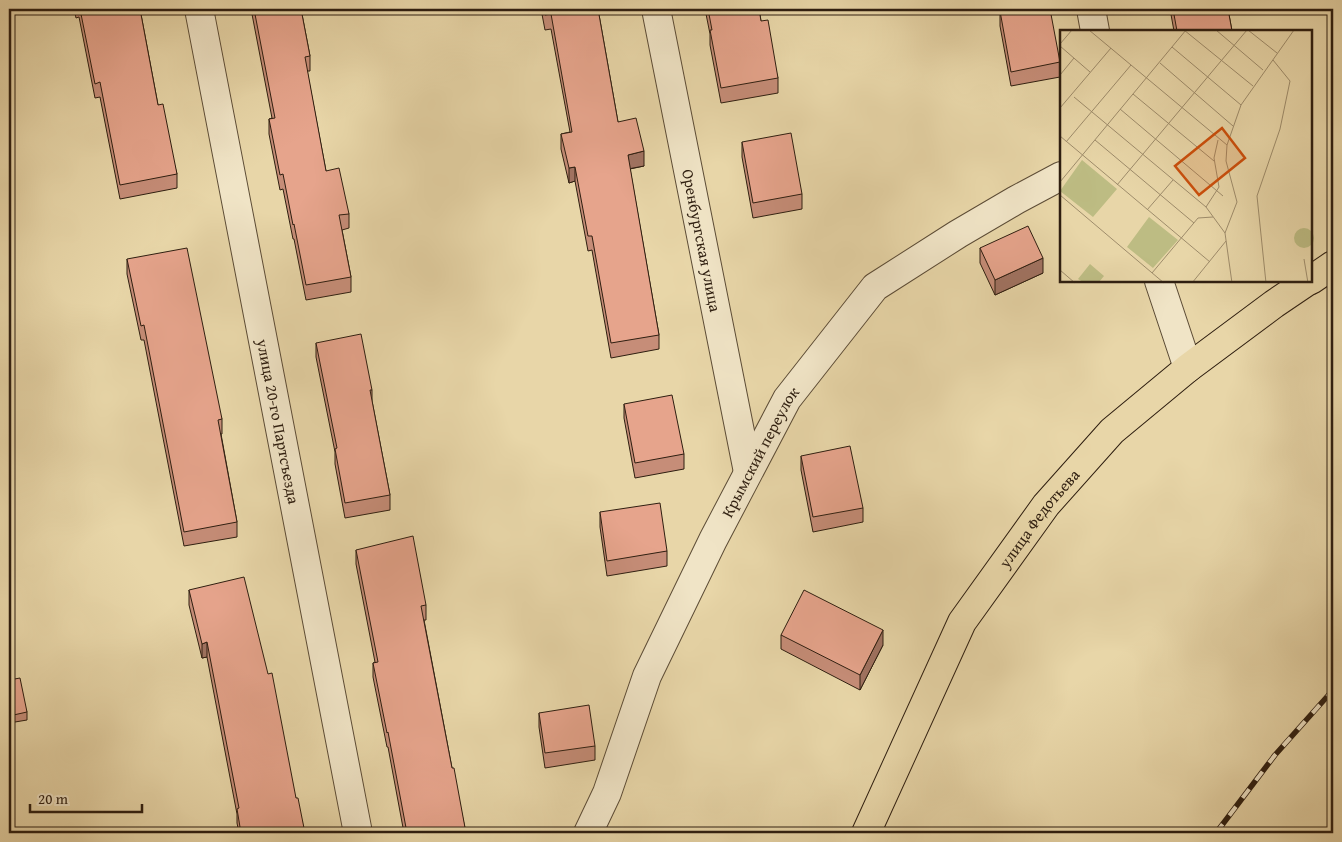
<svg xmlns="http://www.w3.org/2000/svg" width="1342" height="842" viewBox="0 0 1342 842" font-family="'Gentium Book Plus',serif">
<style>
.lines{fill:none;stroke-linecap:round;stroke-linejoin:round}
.minor-casing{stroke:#5c4c36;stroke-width:30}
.major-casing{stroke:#2e1e10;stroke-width:30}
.minor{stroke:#f0e4c6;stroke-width:28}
.major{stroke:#e8d6a8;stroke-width:28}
.rail-casing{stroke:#2e1e10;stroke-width:5.5}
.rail{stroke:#f0e4c6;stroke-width:4;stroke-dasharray:11;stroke-linecap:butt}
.wall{fill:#c68d78;stroke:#2e1e10}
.shaded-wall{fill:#a17362;stroke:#2e1e10}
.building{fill:#e6a48c;stroke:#2e1e10}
.labels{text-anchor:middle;stroke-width:4;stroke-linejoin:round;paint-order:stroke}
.street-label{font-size:16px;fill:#2e1e10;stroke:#f0e4c6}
.inset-road{fill:none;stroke:#9e8c6b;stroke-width:1}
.view{fill:#cc500d;fill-opacity:0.15;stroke:#cc500d;stroke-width:2.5}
.inset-edge{fill:none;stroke:#2e1e10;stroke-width:2.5}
</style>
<rect width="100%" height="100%" fill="#e8d6a8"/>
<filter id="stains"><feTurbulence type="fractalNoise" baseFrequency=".004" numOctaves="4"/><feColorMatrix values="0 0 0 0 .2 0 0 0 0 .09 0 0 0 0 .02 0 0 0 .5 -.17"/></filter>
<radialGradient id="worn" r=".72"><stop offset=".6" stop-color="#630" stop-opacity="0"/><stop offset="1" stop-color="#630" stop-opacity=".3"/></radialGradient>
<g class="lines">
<g class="minor-casing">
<g id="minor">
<path id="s1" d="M199,9L358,833"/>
<path id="s2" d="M656,9L748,472"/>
<path d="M1091,9L1095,31"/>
<path d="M1159,281L1188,368"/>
<path id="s3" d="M588,833L607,793L647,676L713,540L787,399L875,287L958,234L1016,200L1061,176"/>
</g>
</g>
<g class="major-casing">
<g id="major">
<path d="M1311,280L1333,265"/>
<path id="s4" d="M866,833L962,622L1046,505L1112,431L1188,368L1274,304L1308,281"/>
</g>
</g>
<use href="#minor" class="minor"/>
<use href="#major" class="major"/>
<g class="rail-casing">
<path id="rail" d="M1216,833L1275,755L1333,690"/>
</g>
<use href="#rail" class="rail"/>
</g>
<g class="wall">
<path d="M74,9H140L158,105L177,174V188L120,199L100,97L95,98L79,17L76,18Z"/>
<path d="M251,9H301L310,56V71H307L326,171L349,214V228L342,230L351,277V292L306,300L294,239H293L283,189L280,190L269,134V119L272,118Z"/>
<path d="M541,9H598L618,122L644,166L630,169L659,335V349L611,358L592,250L588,251L575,181L569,183L561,149V134L570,132L551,29L545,30Z"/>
<path d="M705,9H759L761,21L778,78V93L721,103L710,45V34Z"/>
<path d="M1170,9H1228L1232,31H1174Z"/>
<path d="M1000,11L1060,62V77L1011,86L1000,26Z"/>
<path d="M742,142L802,194V209L753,218L742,157Z"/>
<path d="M980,248L1043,273L995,295L980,263Z"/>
<path d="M127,259L222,419V434H221L237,522V537L184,546L144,340H141L127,274Z"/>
<path d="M316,343L372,390V401L390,495V510L345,518L335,464V452L316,357Z"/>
<path d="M624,404L684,454V469L635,478L624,418Z"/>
<path d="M801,456L863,508V522L813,532L801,470Z"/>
<path d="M600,512L667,551V566L607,576L600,527Z"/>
<path d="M356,550L426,605V620H424L452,768L466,833H404L388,747H387L373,677V663L375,662L356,564Z"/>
<path d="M189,590L296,798L305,833H239L237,823V814L207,657L202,658L189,605Z"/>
<path d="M781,635L883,645L860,690L781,649Z"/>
<path d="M9,680L27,712V720L9,723Z"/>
<path d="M539,713L595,746V760L545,768L539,727Z"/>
</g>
<g class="shaded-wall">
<path d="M644,151V166L628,169V155Z"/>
<path d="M575,167V181L569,183V168Z"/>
<path d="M1043,258V273L995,295V280Z"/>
<path d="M883,630V645L860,690V675Z"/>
<path d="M207,642V657L202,658V644Z"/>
</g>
<g class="building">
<path d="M80,9H140L158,105L163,104L177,174L120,185L100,82L95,84Z"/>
<path d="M254,9H301L310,56L305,57L326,171L339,168L349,214L339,215L351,277L306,285L294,224L293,225L283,174L280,175L269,119L275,118Z"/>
<path d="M544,9H598L618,122L636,118L644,151L628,155L659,335L611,343L592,236H588L575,167L569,168L561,134L572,132L551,14L545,15Z"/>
<path d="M708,9H759L761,21L768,20L778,78L721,88L710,30H712Z"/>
<path d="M1011,9H1050L1060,62L1011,72L1000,11Z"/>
<path d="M1173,9H1228L1232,31H1177Z"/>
<path d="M791,133L802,194L753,203L742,142Z"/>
<path d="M1028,226L1043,258L995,280L980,248Z"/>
<path d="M187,248L222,419L218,420L237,522L184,532L144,325L141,326L127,259Z"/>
<path d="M361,334L372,390H370L390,495L345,503L335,449L337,448L316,343Z"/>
<path d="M672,395L684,454L635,463L624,404Z"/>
<path d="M850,446L863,508L813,517L801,456Z"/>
<path d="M660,503L667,551L607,561L600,512Z"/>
<path d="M413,536L426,605L421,606L452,768H454L466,833H407L388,732L387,733L373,663L378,662L356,550Z"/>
<path d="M244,577L268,674L272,673L296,798H298L305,833H241L237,809L239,808L207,642L202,644L189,590Z"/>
<path d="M804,590L883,630L860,675L781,635Z"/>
<path d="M20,678L27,712L9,716V680Z"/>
<path d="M589,705L595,746L545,753L539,713Z"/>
</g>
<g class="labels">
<g class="street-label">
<text dy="6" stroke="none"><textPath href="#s2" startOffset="236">Оренбургская улица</textPath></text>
<text dy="6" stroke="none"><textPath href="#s1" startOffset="420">улица 20-го Партсъезда</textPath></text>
<text dy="6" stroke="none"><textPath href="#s3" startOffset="419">Крымский переулок</textPath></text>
<text dy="6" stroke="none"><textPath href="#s4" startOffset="361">улица Федотьева</textPath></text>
</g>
</g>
<g transform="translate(1060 30)">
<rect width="252" height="252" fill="#e8d6a8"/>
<path d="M22,130L57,159L33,187L0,161ZM89,187L118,210L93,238L67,217ZM234 208a10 10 0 1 1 20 0a10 10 0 1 1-20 0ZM30,234L44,246L39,252H23L18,249Z" fill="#bdbc83"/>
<path class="inset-road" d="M29,0L167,115M124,0L193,56M156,0L203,40M188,0L217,23M0,14L12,0M0,16L30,42M112,17L181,75M100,33L173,96M0,45L14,28M73,64L154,131M14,67L146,177L165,203M0,78L51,18M60,79L163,166M0,106L150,232M35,110L134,193M6,112L71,35M0,152L126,0M57,155L187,0M0,165L104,253M146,177L159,157L154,128L158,110M87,180L113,150M244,229L248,253M0,240L15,253M92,243L138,188L153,187M132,253L166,211M172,253L165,203L177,172L166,131L167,115L181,75L234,0M206,253L197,166L220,99L230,51L213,30"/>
<path class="view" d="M162,98L185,128L139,165L115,136Z"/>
<rect width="252" height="252" class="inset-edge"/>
</g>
<rect width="1342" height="842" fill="none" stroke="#e8d6a8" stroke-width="30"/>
<rect x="10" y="10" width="1322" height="822" fill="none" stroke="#2e1e10" stroke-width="2.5"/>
<rect x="15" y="15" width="1312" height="812" fill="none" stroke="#2e1e10"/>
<path d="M30 804v8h112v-8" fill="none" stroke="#2e1e10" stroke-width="2.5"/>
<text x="38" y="804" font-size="15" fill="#2e1e10" stroke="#f0e4c6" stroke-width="4" paint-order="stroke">20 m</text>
<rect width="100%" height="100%" filter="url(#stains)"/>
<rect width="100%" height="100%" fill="url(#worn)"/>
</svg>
